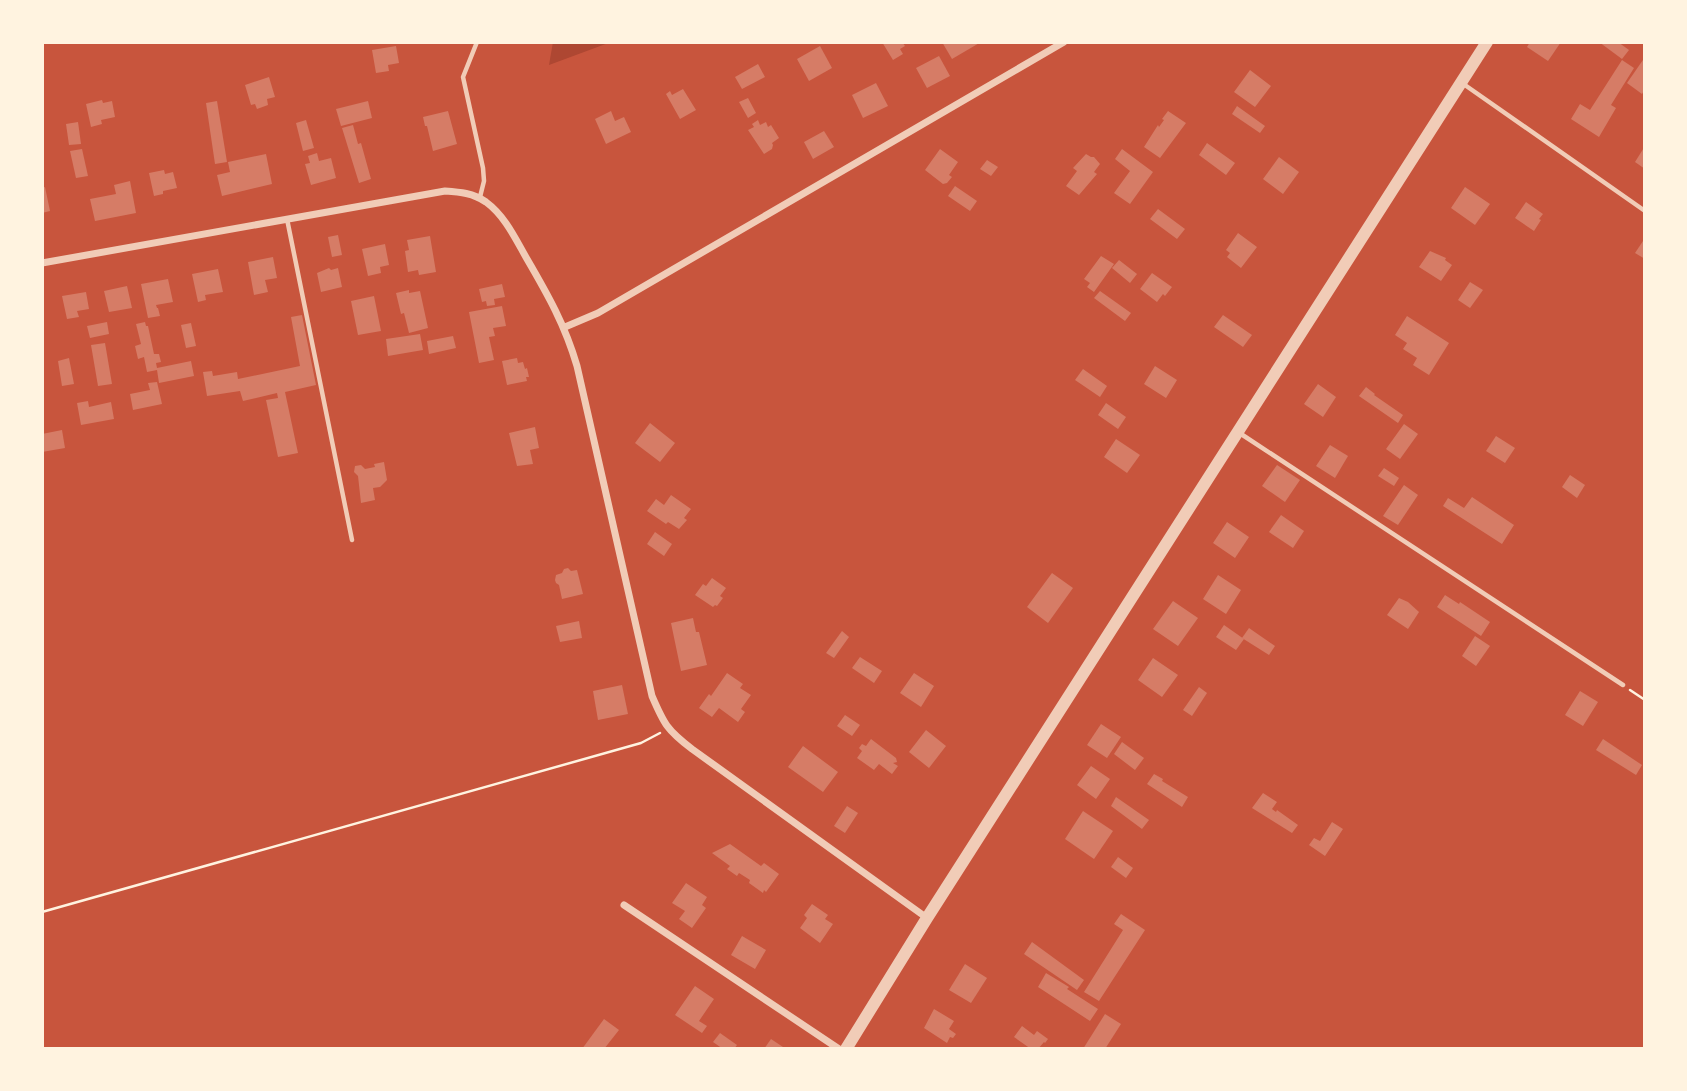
<svg xmlns="http://www.w3.org/2000/svg" width="1687" height="1091" viewBox="0 0 1687 1091" font-family="'IBM Plex Sans',sans-serif">
<style>
.green{fill:#ae4732}
.building{fill:#d67c66}
.lines{fill:none;stroke-linecap:round;stroke-linejoin:round}
.path{stroke:#fff3e0;stroke-width:2.5}
.service{stroke:#f1ccb7;stroke-width:4.5}
.minor{stroke:#f1ccb7;stroke-width:7}
.tertiary{stroke:#f1ccb7;stroke-width:12}
</style>
<rect width="100%" height="100%" fill="#c8553d"/>
<path class="green" d="M553,42H611L549,65Z"/>
<g class="building">
<path d="M882,42H902L905,46L900,49L903,54L893,60Z"/>
<path d="M942,42H981L952,59Z"/>
<path d="M1530,42H1561L1548,61L1527,47Z"/>
<path d="M1599,42H1618L1629,50L1622,59Z"/>
<path d="M396,46L399,63L388,65L389,71L376,73L372,50Z"/>
<path d="M820,46L832,68L809,81L797,59Z"/>
<path d="M939,56L950,76L927,88L916,68Z"/>
<path d="M1645,57V89L1642,94L1627,83Z"/>
<path d="M1622,60L1634,68L1611,105L1616,108L1599,137L1571,119L1580,104L1590,110Z"/>
<path d="M758,64L765,77L742,89L735,77Z"/>
<path d="M1250,70L1271,86L1255,107L1234,92Z"/>
<path d="M269,77L275,97L267,99L268,105L257,109L255,104L251,105L245,85Z"/>
<path d="M876,83L888,106L863,118L852,95Z"/>
<path d="M683,89L696,110L680,119L666,94L670,91L672,95Z"/>
<path d="M748,98L756,113L748,118L739,102Z"/>
<path d="M102,100L103,103L112,101L115,117L101,120L102,124L91,127L86,104Z"/>
<path d="M217,101L227,162L215,164L206,103Z"/>
<path d="M368,101L372,118L341,126L336,109Z"/>
<path d="M1237,106L1265,126L1260,133L1232,114Z"/>
<path d="M448,111L457,144L433,151L427,126H425L423,117Z"/>
<path d="M611,111L615,121L624,117L631,132L606,144L595,119Z"/>
<path d="M1168,111L1186,123L1160,158L1144,147L1158,125L1159,127L1164,120L1162,119Z"/>
<path d="M306,120L314,148L303,151L296,123Z"/>
<path d="M758,120L760,125L766,122L768,127L771,125L779,138L772,143L773,145L772,149L764,154L748,130L754,127L752,124Z"/>
<path d="M78,122L81,144L69,145L66,124Z"/>
<path d="M353,125L358,144L361,143L371,179L359,183L342,128Z"/>
<path d="M824,131L834,147L813,159L804,142Z"/>
<path d="M1207,143L1235,163L1226,175L1199,155Z"/>
<path d="M1645,146V169L1635,162Z"/>
<path d="M82,149L88,176L76,178L70,151Z"/>
<path d="M940,149L958,162L949,175L952,177L947,183L943,184L925,170Z"/>
<path d="M1122,149L1153,172L1130,204L1114,193L1130,171L1115,159Z"/>
<path d="M317,153L319,161L331,158L336,178L311,185L305,164L310,163L308,156Z"/>
<path d="M266,154L272,184L222,196L217,175L230,172L228,162Z"/>
<path d="M1086,154L1091,157H1094L1100,164L1094,172L1097,174L1079,195L1066,186L1077,171L1073,168Z"/>
<path d="M1279,157L1299,172L1283,194L1263,179Z"/>
<path d="M987,160L998,167L991,176L980,169Z"/>
<path d="M164,170L165,174L173,172L177,188L163,191V194L154,196L149,173Z"/>
<path d="M130,181L136,213L95,221L90,199L116,194L114,185Z"/>
<path d="M955,186L977,201L970,211L948,196Z"/>
<path d="M45,187L50,211L42,213V188Z"/>
<path d="M1465,187L1490,204L1475,225L1451,208Z"/>
<path d="M1526,202L1543,214L1539,219L1541,220L1534,231L1515,218Z"/>
<path d="M1158,209L1185,229L1177,239L1150,219Z"/>
<path d="M1238,233L1257,247L1241,268L1227,257L1230,253L1226,250Z"/>
<path d="M338,235L342,255L332,257L328,237Z"/>
<path d="M430,236L436,272L419,275L418,270L408,272L405,251L409,250L407,240Z"/>
<path d="M1645,238V259L1635,253Z"/>
<path d="M385,244L389,265L380,267L381,273L368,276L362,249Z"/>
<path d="M1430,251L1446,258L1445,260L1452,265L1441,281L1419,267Z"/>
<path d="M1101,256L1114,264L1094,292L1087,287L1090,283L1084,279Z"/>
<path d="M273,257L277,278L265,280L268,292L254,295L248,262Z"/>
<path d="M1119,260L1137,274L1130,283L1112,268Z"/>
<path d="M329,268L331,270L338,268L342,287L321,292L317,273Z"/>
<path d="M218,269L223,292L205,295L206,300L198,302L192,274Z"/>
<path d="M1152,273L1172,287L1165,296L1163,294L1157,302L1140,289Z"/>
<path d="M168,279L173,302L156,305L157,308H158L160,316L148,318L141,284Z"/>
<path d="M1470,282L1483,290L1470,308L1458,300Z"/>
<path d="M502,284L505,297L494,299L495,305L487,306L486,301L482,302L479,289Z"/>
<path d="M127,286L132,308L109,312L104,291Z"/>
<path d="M409,290V293L420,291L428,328L409,333L404,313L401,314L396,293Z"/>
<path d="M1100,291L1131,313L1125,321L1094,298Z"/>
<path d="M86,292L89,309L77,311L79,317L67,319L62,296Z"/>
<path d="M374,296L381,331L358,335L351,301Z"/>
<path d="M502,306L506,326L493,328L495,336L489,337L494,360L479,363L469,312Z"/>
<path d="M302,315L316,385L285,392L298,453L278,457L266,400L278,398L277,393L243,401L240,391L207,396L203,372L212,371L213,376L237,372L238,379L300,366L291,317Z"/>
<path d="M1223,315L1252,335L1243,347L1214,327Z"/>
<path d="M1407,316L1449,343L1429,375L1413,365L1417,358L1403,349L1407,343L1395,335Z"/>
<path d="M107,322L109,334L90,338L87,326Z"/>
<path d="M145,322L146,326H148L154,354H159L161,362L156,363L157,368L191,361L194,376L159,383L157,370L147,372L144,357L138,359L135,346L141,344L136,324Z"/>
<path d="M191,323L196,346L186,348L181,325Z"/>
<path d="M420,334L423,350L388,356L386,339Z"/>
<path d="M453,336L456,348L429,354L427,341Z"/>
<path d="M105,343L112,384L98,386L91,345Z"/>
<path d="M69,358L74,384L62,386L58,361Z"/>
<path d="M517,358L518,363L523,362L525,369L527,368L529,377H526L527,381L507,385L502,361Z"/>
<path d="M1155,366L1177,380L1166,398L1144,384Z"/>
<path d="M1083,369L1107,386L1100,397L1075,380Z"/>
<path d="M157,382L162,404L133,410L130,394L150,390L148,383Z"/>
<path d="M1318,384L1336,397L1323,417L1304,404Z"/>
<path d="M1366,387L1375,394L1374,395L1403,415L1398,423L1359,396Z"/>
<path d="M88,401L89,407L111,402L114,419L81,425L77,403Z"/>
<path d="M1106,403L1126,417L1118,429L1098,415Z"/>
<path d="M650,423L675,443L660,462L635,443Z"/>
<path d="M1404,424L1418,434L1400,459L1386,449Z"/>
<path d="M535,427L539,448L530,450L533,464L517,466L509,433Z"/>
<path d="M62,430L65,448L42,452V434Z"/>
<path d="M1496,436L1515,448L1505,463L1486,451Z"/>
<path d="M1116,439L1140,455L1127,473L1104,457Z"/>
<path d="M1330,445L1348,456L1335,478L1316,466Z"/>
<path d="M384,462L387,480L380,487L373,488L375,500L361,503L358,476L354,472L355,466L361,465L365,469L375,467L374,464Z"/>
<path d="M1277,465L1300,480L1285,502L1262,486Z"/>
<path d="M1384,468L1399,478L1394,486L1378,476Z"/>
<path d="M1570,475L1585,485L1577,498L1562,487Z"/>
<path d="M1404,485L1418,495L1398,525L1383,516Z"/>
<path d="M671,495L691,509L684,518L687,520L679,529L668,522L666,524L647,511L656,499L664,505Z"/>
<path d="M1472,497L1514,525L1502,544L1443,506L1448,498L1464,508Z"/>
<path d="M1281,515L1304,531L1293,548L1269,532Z"/>
<path d="M1227,522L1249,537L1235,558L1213,543Z"/>
<path d="M655,532L672,544L664,556L647,544Z"/>
<path d="M568,568L571,571L577,570L583,594L562,599L559,585L556,583L555,580L556,575L562,573L564,569Z"/>
<path d="M1052,573L1073,588L1048,623L1027,607Z"/>
<path d="M1218,575L1241,590L1226,614L1203,599Z"/>
<path d="M712,578L726,588L720,596L723,598L717,606L715,605L713,607L695,595L703,584L706,586Z"/>
<path d="M1445,595L1459,604L1460,602L1490,622L1481,636L1437,607Z"/>
<path d="M1399,598L1408,602L1419,612L1408,629L1387,615Z"/>
<path d="M1173,601L1198,618L1178,646L1153,629Z"/>
<path d="M693,618L696,632H699L707,665L681,671L671,623Z"/>
<path d="M579,621L582,638L560,642L556,626Z"/>
<path d="M1224,625L1244,639L1236,650L1216,637Z"/>
<path d="M1249,628L1275,646L1269,655L1242,638Z"/>
<path d="M842,631L849,637L834,658L826,653Z"/>
<path d="M1475,636L1490,646L1476,666L1462,656Z"/>
<path d="M860,657L882,671L874,683L852,668Z"/>
<path d="M1153,658L1178,675L1162,697L1138,680Z"/>
<path d="M727,673L743,684L740,688L751,695L741,709L745,712L738,722L719,708L712,717L699,708L709,694L711,696Z"/>
<path d="M914,673L934,686L921,707L900,693Z"/>
<path d="M622,685L628,714L598,720L593,691Z"/>
<path d="M1199,687L1207,693L1192,716L1183,710Z"/>
<path d="M1580,691L1598,702L1583,726L1565,715Z"/>
<path d="M845,715L860,725L852,736L837,726Z"/>
<path d="M1101,724L1121,737L1107,758L1087,745Z"/>
<path d="M926,730L946,746L929,768L909,752Z"/>
<path d="M871,739L896,758L897,762L893,763L898,766L892,774L879,764L874,770L857,758L862,751L859,748L862,744L866,746Z"/>
<path d="M1603,739L1642,765L1636,775L1596,750Z"/>
<path d="M1122,742L1144,758L1135,770L1114,754Z"/>
<path d="M803,746L838,772L823,792L788,767Z"/>
<path d="M1091,766L1110,779L1096,799L1077,785Z"/>
<path d="M1154,774L1163,779L1162,781L1188,797L1182,807L1147,784Z"/>
<path d="M1263,793L1277,802L1272,809L1276,812L1277,810L1298,825L1292,833L1252,808Z"/>
<path d="M1116,797L1149,820L1142,829L1111,806Z"/>
<path d="M847,806L858,813L845,833L834,826Z"/>
<path d="M1083,811L1113,831L1094,859L1065,839Z"/>
<path d="M1332,822L1343,829L1325,856L1309,845L1314,838L1320,841Z"/>
<path d="M730,844L761,866L764,863L779,874L766,892L764,890L763,893L749,883L750,880L739,873L737,876L727,869L730,866L712,853Z"/>
<path d="M1118,857L1133,868L1126,878L1111,867Z"/>
<path d="M686,883L707,897L702,905L706,908L692,928L679,919L685,911L672,903Z"/>
<path d="M812,904L828,915L825,919L833,924L820,943L800,928L807,918L804,915Z"/>
<path d="M1121,914L1145,930L1099,1001L1084,992L1123,930L1114,924Z"/>
<path d="M742,936L766,950L755,969L731,955Z"/>
<path d="M1032,942L1084,980L1077,990L1024,954Z"/>
<path d="M965,964L987,978L971,1003L949,990Z"/>
<path d="M1046,973L1069,987L1067,989L1098,1009L1090,1021L1038,987Z"/>
<path d="M695,986L714,999L699,1021L707,1026L702,1033L675,1015Z"/>
<path d="M934,1009L954,1021L949,1029L956,1034L953,1038L950,1037L947,1043L924,1028Z"/>
<path d="M1105,1014L1121,1024L1105,1049H1083Z"/>
<path d="M604,1019L619,1030L604,1049H582Z"/>
<path d="M1022,1026L1034,1035L1037,1031L1048,1039L1045,1043L1044,1042L1038,1049H1031L1014,1037Z"/>
<path d="M720,1033L737,1045L734,1049H723L713,1042Z"/>
<path d="M771,1039L786,1049H764Z"/>
</g>
<g class="lines">
<g class="path">
<path d="M1630,690L1645,700"/>
<path d="M42,912L641,743L660,733"/>
</g>
<g class="service">
<path d="M477,42L463,77L483,168L484,181L480,197"/>
<path d="M1462,83L1645,211"/>
<path d="M287,219L352,540"/>
<path d="M1238,432L1623,685"/>
</g>
<g class="minor">
<path d="M42,263L445,191C460,192 473,193 486,202C505,216 515,238 527,259C548,295 565,325 577,366L652,696C664,724 667,730 692,749L927,918"/>
<path d="M565,327L598,313L1064,42"/>
<path d="M624,905L839,1049"/>
</g>
<path class="tertiary" d="M846,1049L927,918L1487,42"/>
</g>
<rect width="1687" height="1091" fill="none" stroke="#fff3e0" stroke-width="88"/>
</svg>
